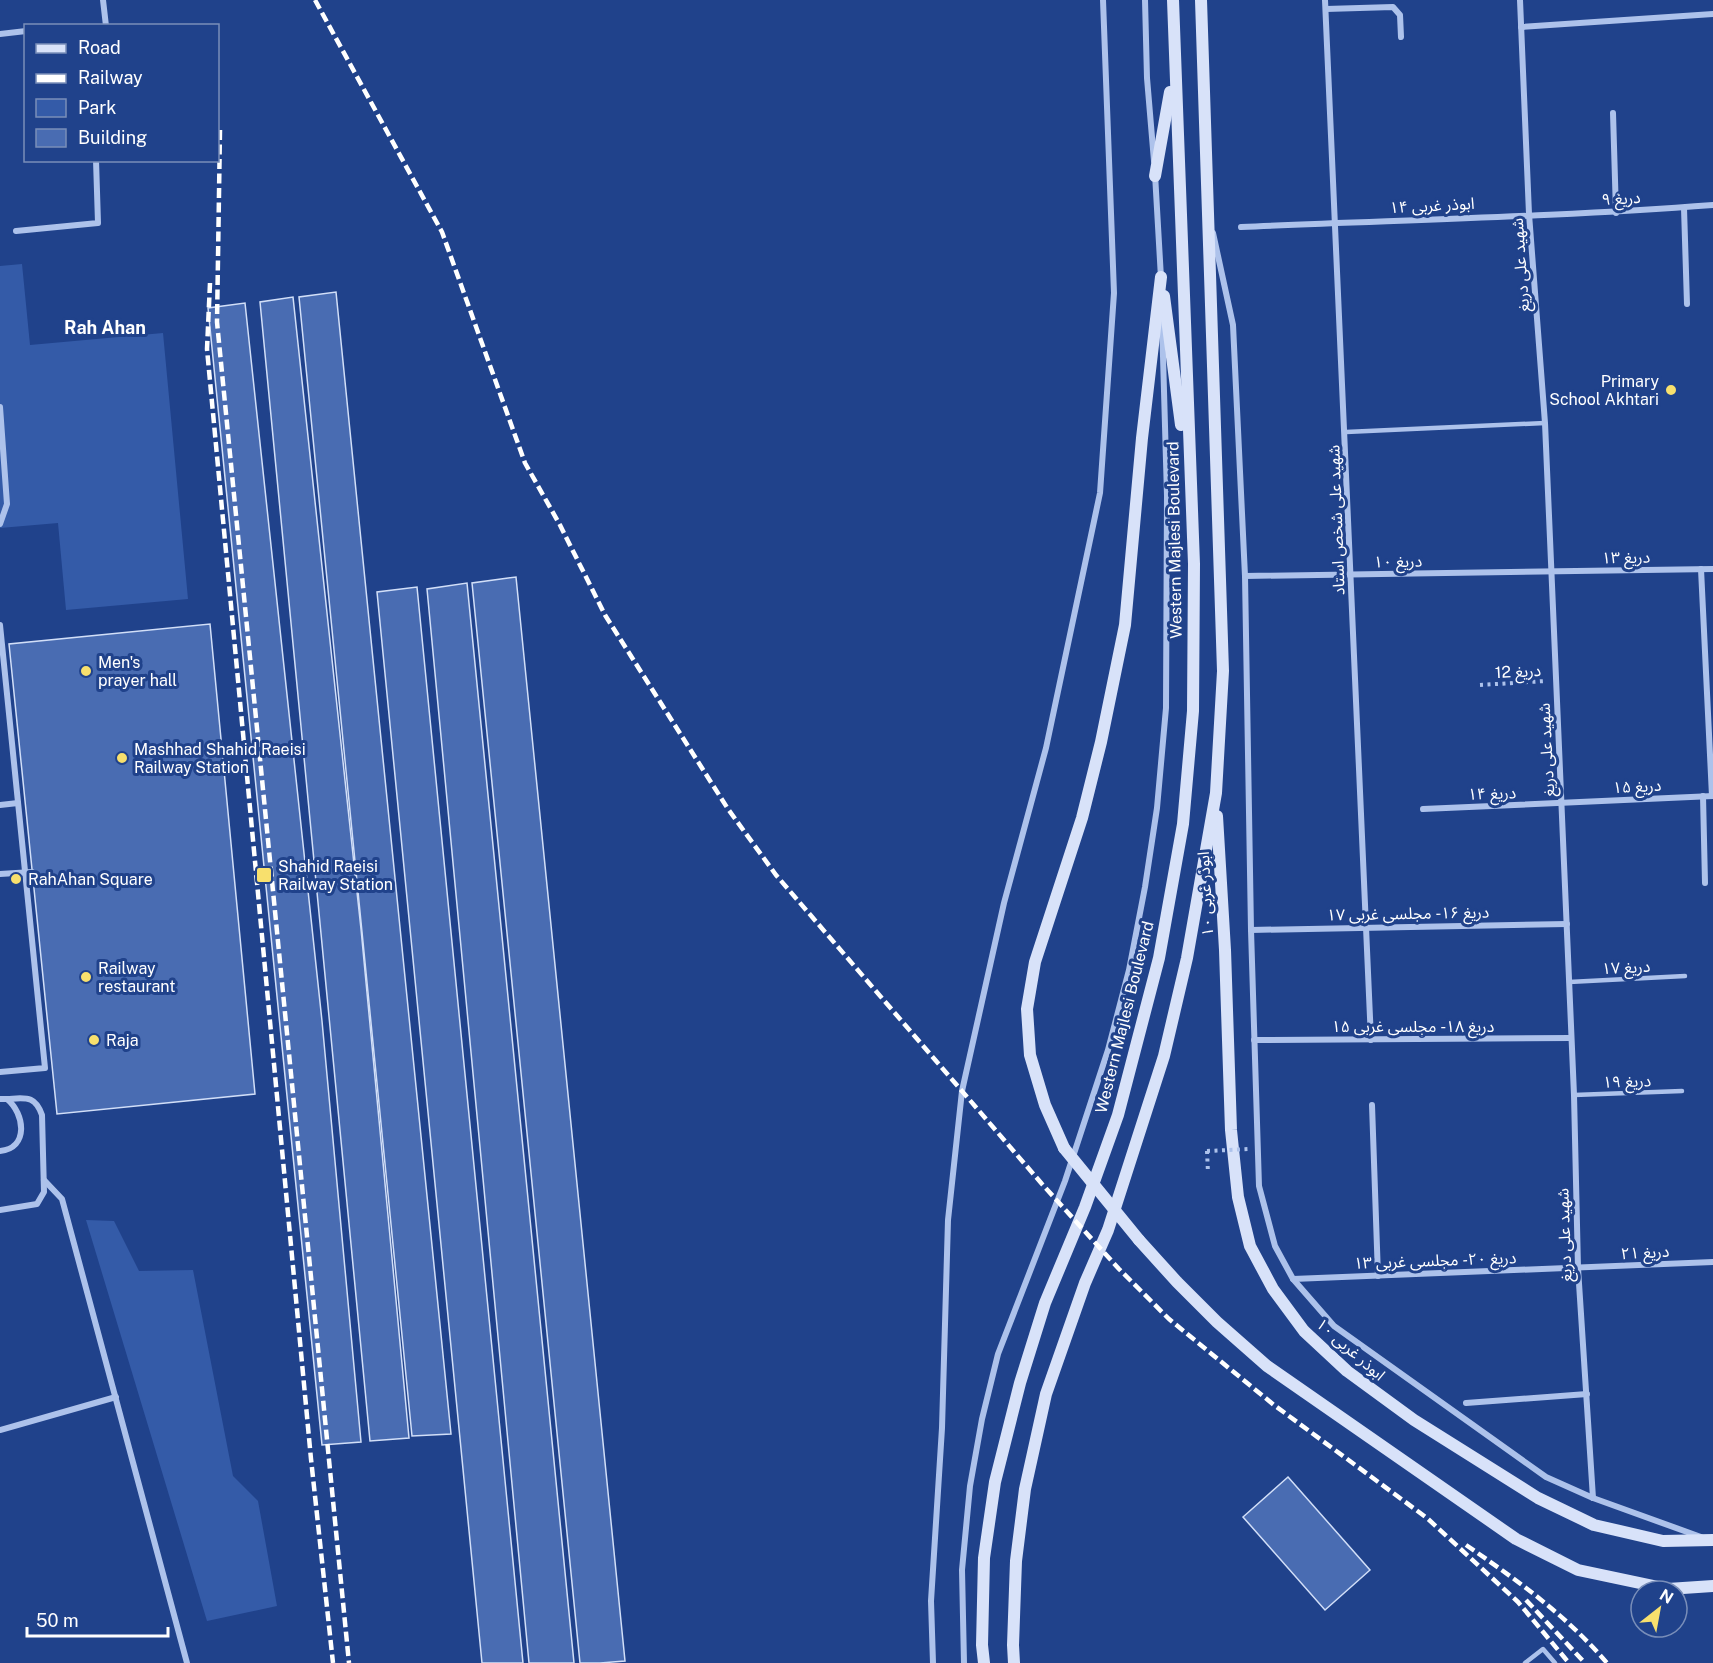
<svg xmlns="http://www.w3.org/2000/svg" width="1713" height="1663" viewBox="0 0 1713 1663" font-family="'Public Sans','Noto Sans Arabic',sans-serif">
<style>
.green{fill:#345ba8}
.building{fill:#496cb2;stroke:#d2dff8;stroke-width:1.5}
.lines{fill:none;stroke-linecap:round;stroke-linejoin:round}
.path{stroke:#adc2eb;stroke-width:4;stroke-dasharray:3 4.5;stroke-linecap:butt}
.lane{stroke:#adc2eb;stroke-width:4.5}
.street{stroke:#adc2eb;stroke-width:6}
.secondary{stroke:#d8e2f9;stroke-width:12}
.rail{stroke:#fff;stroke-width:4.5;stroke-dasharray:10 4.5;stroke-linecap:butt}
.path-bridge{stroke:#adc2eb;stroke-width:4;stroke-dasharray:3 4.5;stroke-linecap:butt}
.secondary-bridge{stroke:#d8e2f9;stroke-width:12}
.poi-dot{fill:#f8e06d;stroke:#20428b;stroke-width:2}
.labels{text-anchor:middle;stroke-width:6;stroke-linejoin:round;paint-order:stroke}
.street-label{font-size:16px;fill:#fff;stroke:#20428b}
.poi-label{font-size:16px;fill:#fff;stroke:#20428b;text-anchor:start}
.neighbourhood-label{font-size:18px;font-weight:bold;fill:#fff;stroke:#20428b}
</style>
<rect width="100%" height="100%" fill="#20428b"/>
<g class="green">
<path d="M22,264L30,345L163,333L188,599L66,610L58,523L0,528V266Z"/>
<path d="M86,1220L114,1221L139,1271L193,1270L233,1476L258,1501L277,1606L207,1621Z"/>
</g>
<g class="building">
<path d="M336,292L451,1434L412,1436L299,297Z"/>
<path d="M293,297L361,929L409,1438L370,1441L260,302Z"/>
<path d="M245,303L322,1021L361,1442L322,1445L208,308Z"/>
<path d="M516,577L625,1661L600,1663H580L472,583Z"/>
<path d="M467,583L574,1663H529L427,589Z"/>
<path d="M417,587L523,1663H482L377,592Z"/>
<path d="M210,624L255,1094L57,1114L9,644Z"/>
<path d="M1288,1477L1370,1570L1325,1610L1243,1517Z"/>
</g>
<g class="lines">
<g class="path">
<path d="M1480,685L1546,681"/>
<path d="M1207,1151L1208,1173"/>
</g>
<g class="lane">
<path d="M1346,432L1545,423"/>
<path d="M1569,982L1685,976"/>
<path d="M1574,1095L1682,1091"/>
<path d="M1525,1663L1543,1649L1555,1663"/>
</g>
<g class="street">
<path d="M103,0L106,26"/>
<path d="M1145,0L1147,78L1154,161"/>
<path d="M1325,0L1371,1040"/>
<path d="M1520,0L1529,214L1545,423L1574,1095L1578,1268L1593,1498"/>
<path d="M1326,9L1393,7L1400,15L1401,37"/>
<path d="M1521,27L1713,14"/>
<path d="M0,34L26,31"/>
<path d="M1613,113L1616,213"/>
<path d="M1155,174L1161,278"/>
<path d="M1684,208L1687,304"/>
<path d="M1241,227C1398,220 1556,217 1713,205"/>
<path d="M16,231L98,223L96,160"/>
<path d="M1213,233L1233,325L1245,576L1251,930L1259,1186L1275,1246L1293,1279L1334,1326L1546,1477L1593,1498L1701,1537"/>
<path d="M0,407L7,504L0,524"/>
<path d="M1701,569L1712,796"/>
<path d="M1245,576L1713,569"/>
<path d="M0,625L45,1068L0,1072"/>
<path d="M1703,796L1705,883"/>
<path d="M0,805L18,803"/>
<path d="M1423,809L1713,796"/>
<path d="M0,874L32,872"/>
<path d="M1251,930L1567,924"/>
<path d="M1254,1040L1571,1038"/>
<path d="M0,1099H7C25,1114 29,1148 0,1151"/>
<path d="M1372,1105L1378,1276"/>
<path d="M44,1180L62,1199L187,1663"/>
<path d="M0,1210L37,1204L44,1192L42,1115C35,1095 26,1098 7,1099"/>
<path d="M1293,1279L1713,1262"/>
<path d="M1466,1403L1587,1394"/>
<path d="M0,1430L116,1397"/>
<path d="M933,1663L931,1601L942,1428L948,1220L962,1091L1004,903L1046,748L1100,493L1114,293L1103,0"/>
<path d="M964,1663L962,1570L970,1486L982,1419L998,1354L1065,1181L1108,1050L1129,970L1145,887L1157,808L1166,708L1167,496L1162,321"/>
</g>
<g class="secondary">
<path d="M1155,176L1170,92"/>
<path d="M1164,296L1181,425"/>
<path d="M1217,816L1225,950L1231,1130L1238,1197L1250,1246L1273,1289L1304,1331L1347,1371L1414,1420L1538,1498L1594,1525L1663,1541L1713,1540"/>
<path d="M1064,1148L1045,1105L1030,1055L1027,1009L1035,962L1082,818L1101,742L1125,625L1142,438L1161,277"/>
<path d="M1139,1240L1177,1282L1217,1322L1267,1366L1516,1539L1578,1570L1668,1589L1713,1586"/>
<path d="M984,1663L982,1645L984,1558L995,1482L1020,1383L1045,1303L1085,1207L1118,1115L1159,958L1183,824L1193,711L1194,564L1173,0"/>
<path d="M1014,1663L1013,1645L1016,1561L1025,1489L1046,1394L1085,1283L1108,1230L1164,1056L1187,958L1216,793L1223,671L1201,0"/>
</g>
<g class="rail">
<path d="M315,0L442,232L525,463L560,525L605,615L728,809L776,875L1042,1184L1119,1269L1169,1319L1274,1405L1427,1518L1518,1602L1569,1663"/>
<path d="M220,130L217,322L349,1663"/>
<path d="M210,283L207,349L311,1459L333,1663"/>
<path d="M1466,1545C1517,1580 1567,1616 1607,1663"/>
<path d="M1526,1600L1585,1663"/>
</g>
<path class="path-bridge" d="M1207,1151L1249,1149"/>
<path class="secondary-bridge" d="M1064,1148L1139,1240"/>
</g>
<g class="poi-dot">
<circle cx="1671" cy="390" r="6"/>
<circle cx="86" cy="671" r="6"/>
<circle cx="122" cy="758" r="6"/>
<rect x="256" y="867" width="16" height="16" rx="3"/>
<circle cx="16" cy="879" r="6"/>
<circle cx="86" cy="977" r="6"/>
<circle cx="94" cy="1040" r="6"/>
</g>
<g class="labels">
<g class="street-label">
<text transform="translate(1621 198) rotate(-3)" y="6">دریغ ۹</text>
<text transform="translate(1432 205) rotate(-3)" y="6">ابوذر غربی ۱۴</text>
<text transform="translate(1520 265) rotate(-94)" y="6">شهید علی دریغ</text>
<text transform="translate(1336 520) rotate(-92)" y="6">شهید علی شخص استاد</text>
<text transform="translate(1174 540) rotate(-91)" y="6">Western Majlesi Boulevard</text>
<text transform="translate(1626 557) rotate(-1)" y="6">دریغ ۱۳</text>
<text transform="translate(1398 561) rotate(-1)" y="6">دریغ ۱۰</text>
<text transform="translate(1518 671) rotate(-3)" y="6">دریغ 12</text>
<text transform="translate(1546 750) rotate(-93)" y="6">شهید علی دریغ</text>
<text transform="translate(1637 786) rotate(-3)" y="6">دریغ ۱۵</text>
<text transform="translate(1492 793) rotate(-2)" y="6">دریغ ۱۴</text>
<text transform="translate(1205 894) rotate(-93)" y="6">ابوذر غربی ۱۰</text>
<text transform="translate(1408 913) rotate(-1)" y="6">دریغ ۱۶ - مجلسی غربی ۱۷</text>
<text transform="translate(1626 967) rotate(-3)" y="6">دریغ ۱۷</text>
<text transform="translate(1124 1017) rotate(-76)" y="6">Western Majlesi Boulevard</text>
<text x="1413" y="1032">دریغ ۱۸ - مجلسی غربی ۱۵</text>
<text transform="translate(1627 1081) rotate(-2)" y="6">دریغ ۱۹</text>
<text transform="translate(1564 1235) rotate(-92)" y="6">شهید علی دریغ</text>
<text transform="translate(1645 1252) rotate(-3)" y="6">دریغ ۲۱</text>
<text transform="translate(1435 1260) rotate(-2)" y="6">دریغ ۲۰ - مجلسی غربی ۱۳</text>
<text transform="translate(1351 1349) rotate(41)" y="6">ابوذر غربی ۱۰</text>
</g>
<g class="poi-label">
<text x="1659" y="387" text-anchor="end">Primary<tspan x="1659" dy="18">School Akhtari</tspan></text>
<text x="98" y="668">Men's<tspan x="98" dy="18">prayer hall</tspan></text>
<text x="134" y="755">Mashhad Shahid Raeisi<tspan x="134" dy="18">Railway Station</tspan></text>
<text x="278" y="872">Shahid Raeisi<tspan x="278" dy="18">Railway Station</tspan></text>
<text x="28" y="885">RahAhan Square</text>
<text x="98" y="974">Railway<tspan x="98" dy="18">restaurant</tspan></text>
<text x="106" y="1046">Raja</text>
</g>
<g class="neighbourhood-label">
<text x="105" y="334">Rah Ahan</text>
</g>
</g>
<rect x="24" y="24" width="195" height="138" fill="#20428b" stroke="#798eb9" stroke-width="1.5"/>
<rect x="36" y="44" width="30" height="9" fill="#d8e2f9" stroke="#798eb9" stroke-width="1.5"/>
<text x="78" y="54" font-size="18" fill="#ffffff">Road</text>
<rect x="36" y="74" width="30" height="9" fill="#ffffff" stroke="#798eb9" stroke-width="1.5"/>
<text x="78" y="84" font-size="18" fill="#ffffff">Railway</text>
<rect x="36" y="99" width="30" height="18" fill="#345ba8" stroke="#798eb9" stroke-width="1.5"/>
<text x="78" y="114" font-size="18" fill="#ffffff">Park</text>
<rect x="36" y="129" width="30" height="18" fill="#496cb2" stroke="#798eb9" stroke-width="1.5"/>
<text x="78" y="144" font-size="18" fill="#ffffff">Building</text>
<g transform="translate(1659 1609) rotate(31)"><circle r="28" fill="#20428b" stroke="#798eb9" stroke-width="1.5"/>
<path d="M0-4.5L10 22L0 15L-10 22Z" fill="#f8e06d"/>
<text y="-9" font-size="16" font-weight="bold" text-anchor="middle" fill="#ffffff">N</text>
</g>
<path d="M27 1627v9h141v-9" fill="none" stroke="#ffffff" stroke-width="3"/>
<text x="36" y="1627" font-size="18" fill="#ffffff" stroke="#20428b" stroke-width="4.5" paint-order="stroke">50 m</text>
</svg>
